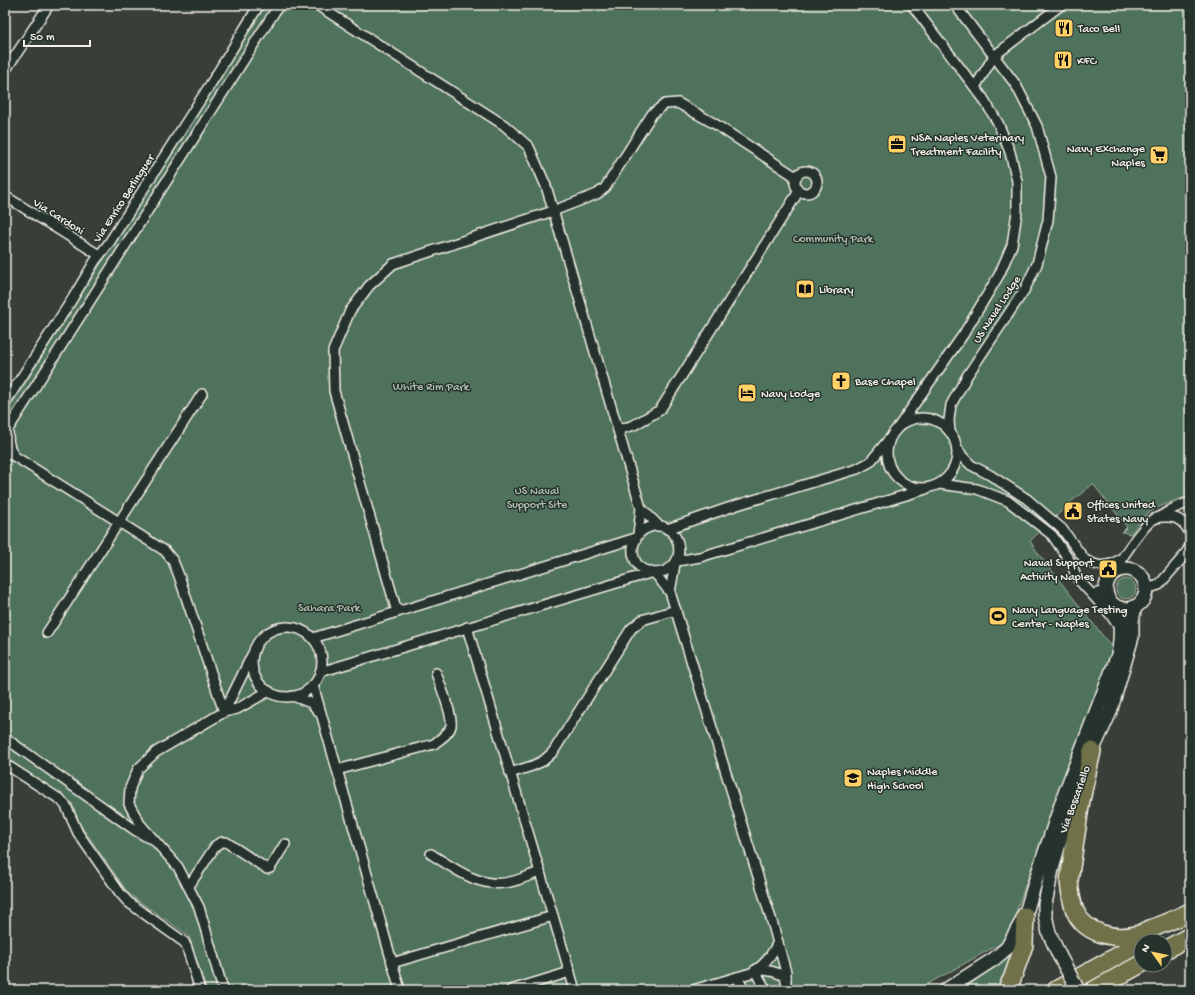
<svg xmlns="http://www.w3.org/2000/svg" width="1195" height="995" viewBox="0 0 1195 995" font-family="'Gochi Hand',sans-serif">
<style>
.green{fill:#50725d;stroke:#a2b2a2}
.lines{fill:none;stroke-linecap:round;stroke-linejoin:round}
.street-casing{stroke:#f4f1e8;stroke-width:12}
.secondary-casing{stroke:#f4f1e8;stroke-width:16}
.highway-casing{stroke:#f4f1e8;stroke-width:20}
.street{stroke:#26332d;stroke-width:9}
.secondary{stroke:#26332d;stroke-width:13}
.highway{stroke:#70704a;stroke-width:17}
.secondary-bridge-casing{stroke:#f4f1e8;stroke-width:16;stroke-linecap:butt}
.secondary-bridge{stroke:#26332d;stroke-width:13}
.labels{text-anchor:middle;stroke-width:3;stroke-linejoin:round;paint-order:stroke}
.poi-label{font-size:12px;fill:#f4f1e8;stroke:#26332d;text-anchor:start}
.street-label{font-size:12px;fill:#f4f1e8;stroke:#26332d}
.park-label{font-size:12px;fill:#b2beb0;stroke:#26332d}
</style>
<rect width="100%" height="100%" fill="#393f38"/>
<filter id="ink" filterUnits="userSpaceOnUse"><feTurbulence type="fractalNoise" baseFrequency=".025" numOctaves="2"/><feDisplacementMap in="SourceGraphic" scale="8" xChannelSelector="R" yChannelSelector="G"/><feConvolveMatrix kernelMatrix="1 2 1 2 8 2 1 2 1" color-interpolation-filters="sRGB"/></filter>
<g filter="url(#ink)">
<g class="green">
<path d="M265,5H1190V495C1178,500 1157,506 1147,514C1140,519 1136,527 1131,534L1122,532L1127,527L1093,484L1072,501L1030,541L1037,552L1114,650L1090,719L1063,779L1017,909L1012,937L917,990H206L189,936L129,894L79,823L72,803L5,757V415Z"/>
<circle cx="1126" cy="589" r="10"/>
<path d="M1020,939L1005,977L996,990H962L1011,955Z"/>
</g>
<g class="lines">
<g class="street-casing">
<g id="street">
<path d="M317,5L504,125L529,147L546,186L641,508L638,535"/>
<path d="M5,71L49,5"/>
<path d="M975,87L994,56L1061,5"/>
<circle cx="806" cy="182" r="11"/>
<path d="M5,196L99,255"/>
<path d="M5,403L71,301L95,261L109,243L215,77L259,5"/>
<circle cx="922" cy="453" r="35"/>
<path d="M899,426L963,335L999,275L1012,245L1017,212V181L1010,152L998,123L983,98L912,5"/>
<path d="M8,429C8,440 8,447 14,456"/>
<path d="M618,430L634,425L660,410L799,191"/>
<path d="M950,432L949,420L951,405L967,376L1025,289L1037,264L1048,220L1051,177L1037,126L1016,85L955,5"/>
<path d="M5,434L279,5"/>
<path d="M957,448L963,457L971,465L990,475L1027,499L1062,529L1085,560L1094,564L1102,566L1112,564L1121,559"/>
<path d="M5,453L14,456L165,551L173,561L179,576L224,712"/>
<path d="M939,484L977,489L1008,501L1052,535L1072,564L1076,577L1110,614L1120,629"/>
<path d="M641,508L659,526"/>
<path d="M1161,516L1174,508L1190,502"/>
<path d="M667,529L737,505L857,469L870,462L889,439"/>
<path d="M677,561L700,557L926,489"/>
<path d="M653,573C693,573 682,517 650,527C644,529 638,533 636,539C630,549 633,562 642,569C646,571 650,571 654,573C658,576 666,588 670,592L773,925L786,972V988L785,990"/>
<path d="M1112,573C1120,562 1143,524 1154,519C1159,516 1164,517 1169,517C1179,517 1186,525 1190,533"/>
<path d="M1146,589L1159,585L1184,556L1190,546"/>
<path d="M670,592L675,564"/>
<path d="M1092,594L1106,592"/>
<path d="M397,612L334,391L333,351L350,311L369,286L393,264L553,211L597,194L605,188L652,114L665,104L678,103L715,124L796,177"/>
<path d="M467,627L575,990"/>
<circle cx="287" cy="662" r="35"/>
<path d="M47,633L202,394"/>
<path d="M313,638L636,538"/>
<path d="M320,672L650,573"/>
<path d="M313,685L400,990"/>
<path d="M293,696L311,703L321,714"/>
<path d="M224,712L252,655"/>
<path d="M5,738L135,830L149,838"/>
<path d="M5,764L61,800L66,806L78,833L120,893L128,902L184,942L187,948L200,990"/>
<path d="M337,770L434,744C440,739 449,734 451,726C453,715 440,685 436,673"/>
<path d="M510,773L532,766L543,761L553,752L631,629L642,620L676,610"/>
<path d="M431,854C455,869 480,889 510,882C520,880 530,875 540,872"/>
<path d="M189,886L216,845L222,842H226L267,869L270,868L285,844"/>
<path d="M392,963L553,916"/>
<path d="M754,971C766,964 772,954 778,942"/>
<path d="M755,971L766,990"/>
<path d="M737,977L744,990"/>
<path d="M223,990L199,907L178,867L140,824L129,804L130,788L138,769L156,752L224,712L237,709L269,691"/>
<path d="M511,990L570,972"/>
<path d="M693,990L761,970C771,970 777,972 786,977"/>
</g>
</g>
<g class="secondary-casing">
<g id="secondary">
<circle cx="1126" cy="589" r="20"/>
<path d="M1088,760L1110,712L1132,637V621L1135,607"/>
<path d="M1059,955L1049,933L1045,915V904L1052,869L1066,818L1078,786"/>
<path d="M946,990L994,959L1007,948L1025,916L1036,879L1065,793L1118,655C1122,637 1120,626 1120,608"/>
</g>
</g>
<g class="highway-casing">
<g id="highway">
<path d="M1092,751L1081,800L1069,881C1070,891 1071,901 1075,911C1085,934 1114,940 1136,935C1141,934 1146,931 1150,929C1164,924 1177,918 1190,912"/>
<path d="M1165,950L1190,936"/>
<path d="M1006,990L1012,979L1024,945L1025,916"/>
<path d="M1056,990L1141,943"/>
<path d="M1094,990L1141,964"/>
</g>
</g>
<use href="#street" class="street"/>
<use href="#secondary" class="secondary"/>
<use href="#highway" class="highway"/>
<g class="secondary-bridge-casing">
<path id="secondary-bridge" d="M1059,955L1078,990"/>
</g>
<use href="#secondary-bridge" class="secondary-bridge"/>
</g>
</g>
<defs>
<g id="restaurant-square" transform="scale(1)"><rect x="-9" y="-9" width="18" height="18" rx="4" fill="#ffd166" stroke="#26332d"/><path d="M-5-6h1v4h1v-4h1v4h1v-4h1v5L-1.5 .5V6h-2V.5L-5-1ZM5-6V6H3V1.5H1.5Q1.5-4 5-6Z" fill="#111"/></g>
<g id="office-square" transform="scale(1)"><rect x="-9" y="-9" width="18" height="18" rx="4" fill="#ffd166" stroke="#26332d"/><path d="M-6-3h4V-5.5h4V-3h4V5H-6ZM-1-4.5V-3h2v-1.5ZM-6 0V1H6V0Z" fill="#111"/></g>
<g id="supermarket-square" transform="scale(1)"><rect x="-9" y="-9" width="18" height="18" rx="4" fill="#ffd166" stroke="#26332d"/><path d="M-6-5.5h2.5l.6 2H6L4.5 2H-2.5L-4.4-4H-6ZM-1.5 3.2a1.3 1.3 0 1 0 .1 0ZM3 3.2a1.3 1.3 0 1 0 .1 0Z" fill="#111"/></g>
<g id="library-square" transform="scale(1)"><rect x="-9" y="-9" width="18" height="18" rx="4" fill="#ffd166" stroke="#26332d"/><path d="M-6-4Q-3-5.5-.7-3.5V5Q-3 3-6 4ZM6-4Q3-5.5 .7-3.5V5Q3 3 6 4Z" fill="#111"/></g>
<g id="church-square" transform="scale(1)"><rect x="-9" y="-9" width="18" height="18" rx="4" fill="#ffd166" stroke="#26332d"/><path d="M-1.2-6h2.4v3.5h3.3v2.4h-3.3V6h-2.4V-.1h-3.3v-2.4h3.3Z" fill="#111"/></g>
<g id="hotel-square" transform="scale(1)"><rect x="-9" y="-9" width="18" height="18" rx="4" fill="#ffd166" stroke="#26332d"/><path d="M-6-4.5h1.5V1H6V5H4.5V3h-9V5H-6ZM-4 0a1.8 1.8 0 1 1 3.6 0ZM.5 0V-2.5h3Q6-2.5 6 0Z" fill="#111"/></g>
<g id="civic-square" transform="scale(1)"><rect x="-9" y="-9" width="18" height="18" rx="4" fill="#ffd166" stroke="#26332d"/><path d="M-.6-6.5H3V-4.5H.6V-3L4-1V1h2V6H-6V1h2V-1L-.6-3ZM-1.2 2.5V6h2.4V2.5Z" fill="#111"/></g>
<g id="stadium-square" transform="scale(1)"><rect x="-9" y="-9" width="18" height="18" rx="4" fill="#ffd166" stroke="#26332d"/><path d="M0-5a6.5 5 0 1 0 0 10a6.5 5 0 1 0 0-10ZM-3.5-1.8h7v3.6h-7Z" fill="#111"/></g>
<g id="school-square" transform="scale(1)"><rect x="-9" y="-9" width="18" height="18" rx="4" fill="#ffd166" stroke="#26332d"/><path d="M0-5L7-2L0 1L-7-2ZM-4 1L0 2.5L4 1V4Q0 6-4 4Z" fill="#111"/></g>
</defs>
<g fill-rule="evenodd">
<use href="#restaurant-square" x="1064" y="28"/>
<use href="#restaurant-square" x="1063" y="60"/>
<use href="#office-square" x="897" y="144"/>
<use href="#supermarket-square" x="1159" y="155"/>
<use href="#library-square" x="805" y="289"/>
<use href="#church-square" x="841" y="381"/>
<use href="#hotel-square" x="747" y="393"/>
<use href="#civic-square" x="1073" y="511"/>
<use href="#civic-square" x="1108" y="569"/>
<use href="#stadium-square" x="998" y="616"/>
<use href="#school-square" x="853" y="778"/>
</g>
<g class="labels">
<g class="poi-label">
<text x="1078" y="32">Taco Bell</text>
<text x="1077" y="64">KFC</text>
<text x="911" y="141">NSA Naples Veterinary<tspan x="911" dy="14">Treatment Facility</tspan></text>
<text x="1145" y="152" text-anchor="end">Navy Exchange<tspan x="1145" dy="14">Naples</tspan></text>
<text x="819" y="293">Library</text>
<text x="855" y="385">Base Chapel</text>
<text x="761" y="397">Navy Lodge</text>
<text x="1087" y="508">Offices United<tspan x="1087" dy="14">States Navy</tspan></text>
<text x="1094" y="566" text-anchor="end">Naval Support<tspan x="1094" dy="14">Activity Naples</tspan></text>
<text x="1012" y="613">Navy Language Testing<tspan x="1012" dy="14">Center - Naples</tspan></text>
<text x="867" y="775">Naples Middle<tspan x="867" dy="14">High School</tspan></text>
</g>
<g class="street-label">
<text transform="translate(123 198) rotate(-57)" y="4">Via Enrico Berlinguer</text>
<text transform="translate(59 216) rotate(32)" y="4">Via Cardoni</text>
<text transform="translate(996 309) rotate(-57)" y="4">US Naval Lodge</text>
<text transform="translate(1074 799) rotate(-70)" y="4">Via Boscariello</text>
</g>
<g class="park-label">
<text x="833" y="242">Community Park</text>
<text x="431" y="390">White Rim Park</text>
<text x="537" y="494">US Naval<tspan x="537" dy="14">Support Site</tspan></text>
<text x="329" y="611">Sahara Park</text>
</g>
</g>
<rect width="1195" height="995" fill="none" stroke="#26332d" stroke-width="20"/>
<rect x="10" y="10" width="1175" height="975" fill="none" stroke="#f4f1e8" stroke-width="1.5" filter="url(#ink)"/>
<g transform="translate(1153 953) rotate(303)"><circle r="19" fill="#26332d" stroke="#787f78"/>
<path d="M0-3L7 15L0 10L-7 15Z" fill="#ffd166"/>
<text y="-6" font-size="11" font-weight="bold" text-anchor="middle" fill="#f4f1e8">N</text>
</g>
<path d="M24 40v6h66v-6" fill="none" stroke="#f4f1e8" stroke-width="2"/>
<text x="30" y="40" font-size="12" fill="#f4f1e8" stroke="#26332d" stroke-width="3" paint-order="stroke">50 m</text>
</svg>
